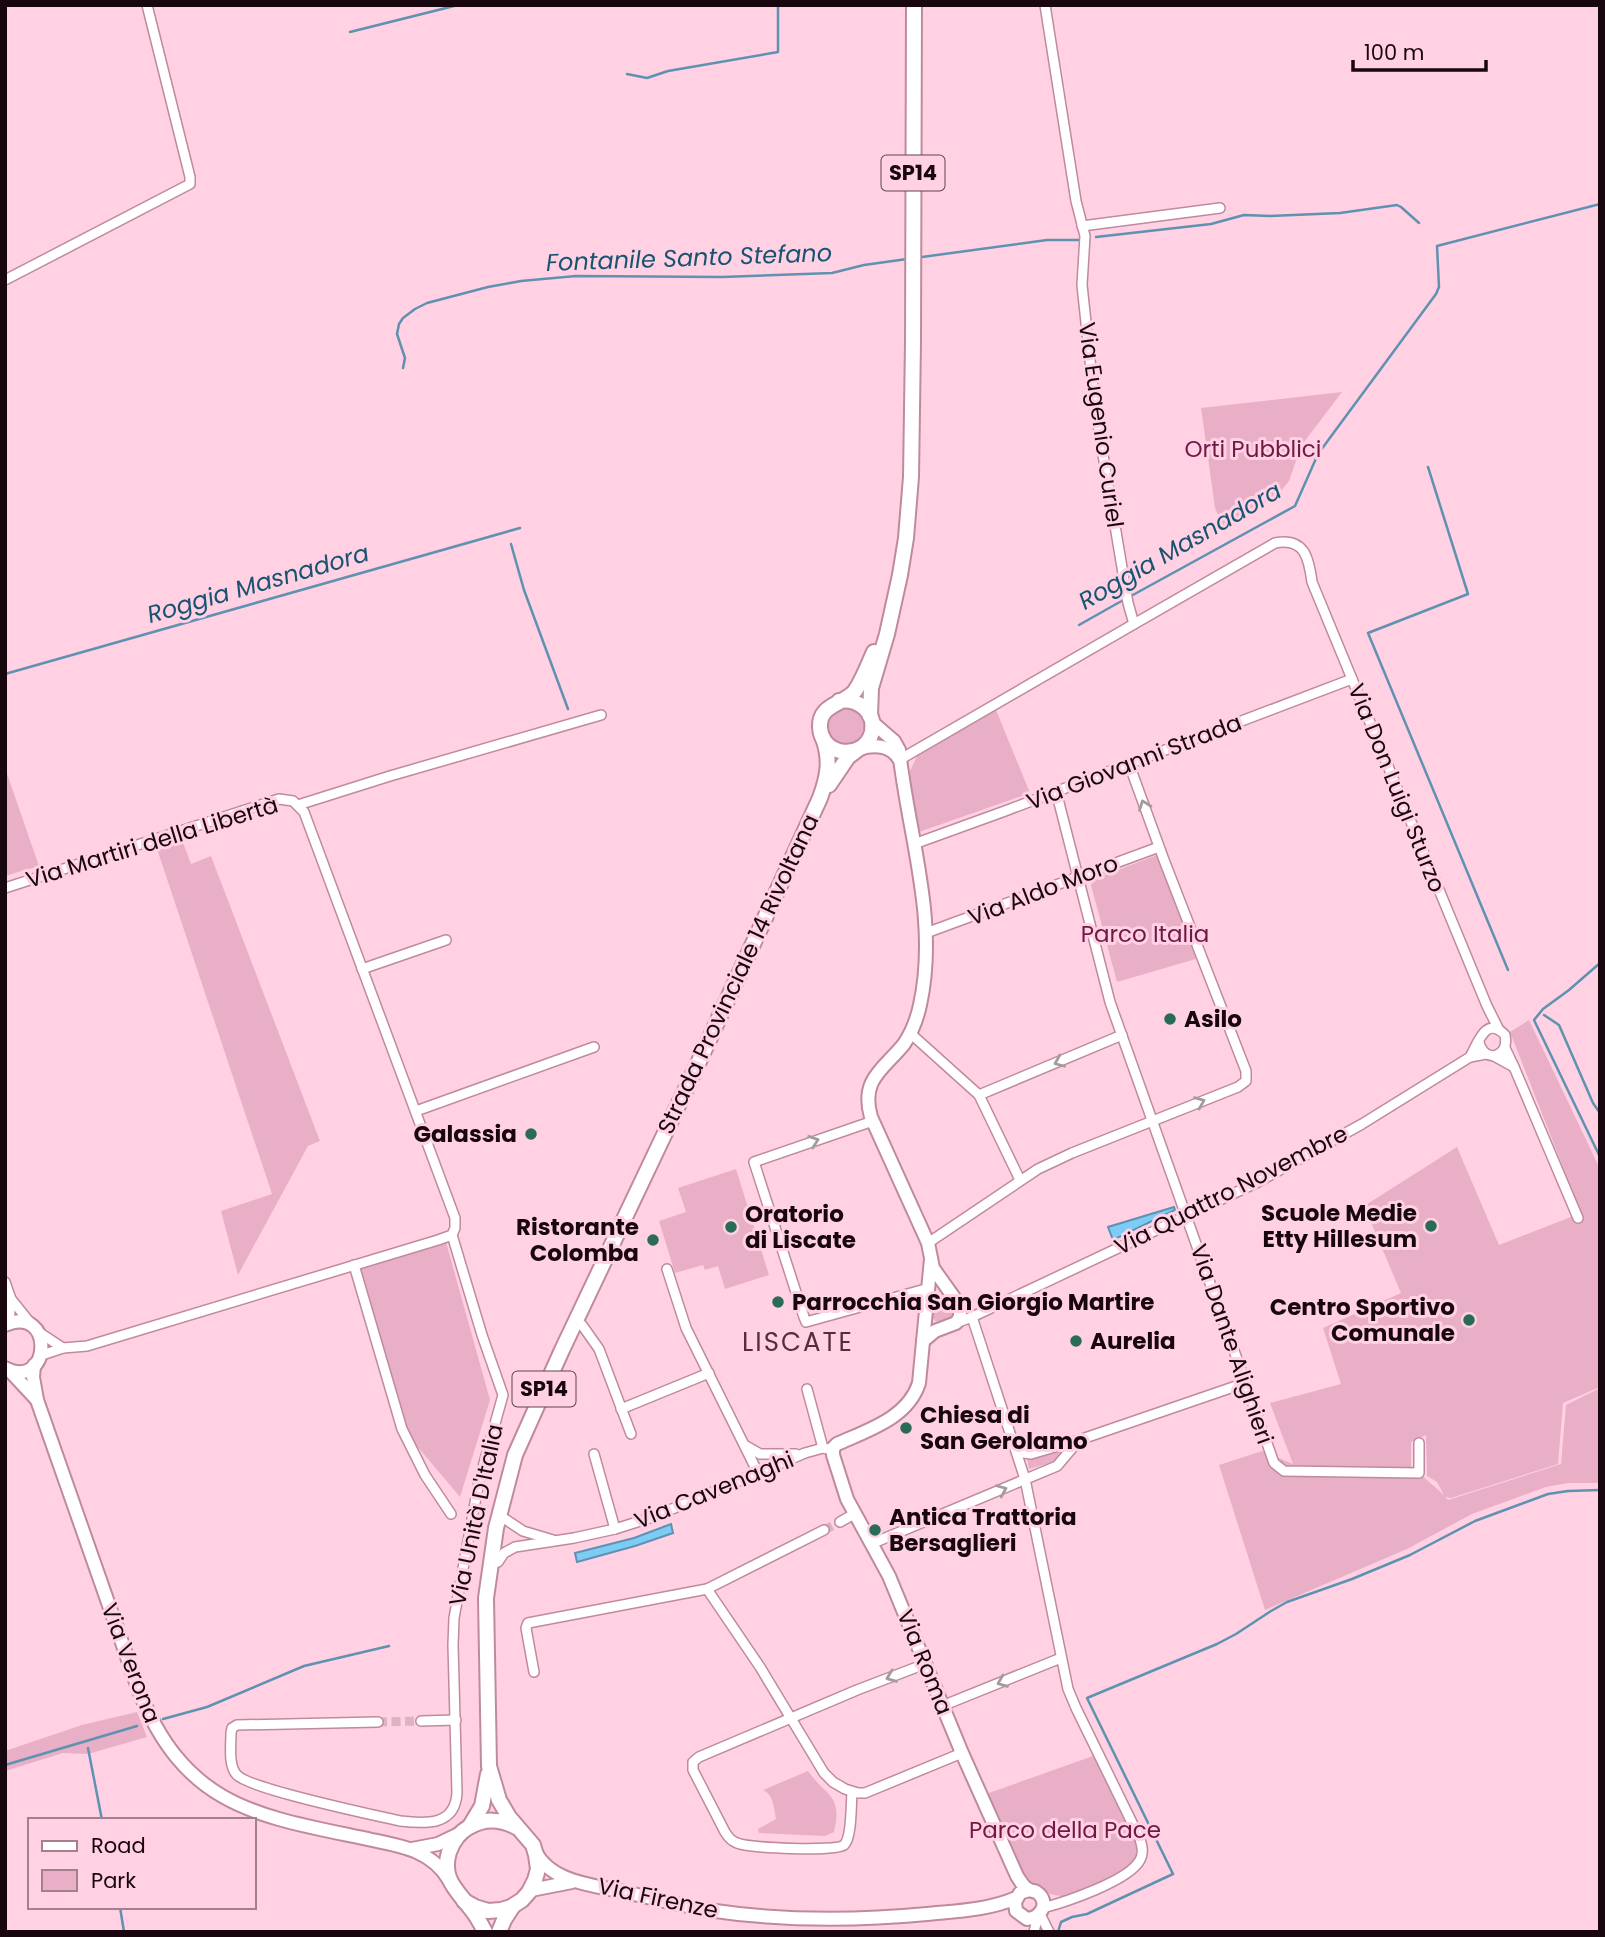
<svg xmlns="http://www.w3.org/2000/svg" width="1605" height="1937" viewBox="0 0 1605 1937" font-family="Poppins,sans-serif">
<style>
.green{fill:#e9afc6;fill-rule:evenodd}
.water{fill:#7dccf6;stroke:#5f91b1;stroke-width:2}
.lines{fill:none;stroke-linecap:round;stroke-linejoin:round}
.stream{stroke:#5f91b1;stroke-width:2.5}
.street-tunnel{stroke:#dcb3c3;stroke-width:9;stroke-dasharray:9 4.5;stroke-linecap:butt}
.street-casing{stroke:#bf8a9f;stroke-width:12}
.secondary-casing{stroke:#bf8a9f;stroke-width:16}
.primary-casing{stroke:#bf8a9f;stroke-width:18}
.street{stroke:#fff;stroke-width:9}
.secondary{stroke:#fff;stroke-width:12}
.primary{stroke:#fff;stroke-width:14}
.oneway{stroke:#a39c9f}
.poi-dot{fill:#296a59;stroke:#ffd1e3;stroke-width:2.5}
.labels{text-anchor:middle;stroke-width:6;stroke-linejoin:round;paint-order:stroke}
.shield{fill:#ffd1e3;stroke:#5e444f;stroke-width:2}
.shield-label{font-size:21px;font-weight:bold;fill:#19070f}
.street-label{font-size:23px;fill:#19070f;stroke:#ffd1e3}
.park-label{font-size:23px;fill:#701947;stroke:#ffd1e3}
.poi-label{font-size:23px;font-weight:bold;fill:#19070f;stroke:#ffd1e3;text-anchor:start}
.water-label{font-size:24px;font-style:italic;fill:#175471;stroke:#ffd1e3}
.quarter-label{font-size:26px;letter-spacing:2px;fill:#582b3f;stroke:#ffd1e3}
</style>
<rect width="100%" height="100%" fill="#ffd1e3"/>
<g class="green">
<path d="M1342,392L1301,446L1289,481L1281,491L1274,498L1223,526L1215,508L1201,408Z"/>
<circle cx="846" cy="727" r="19"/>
<path d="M996,710L1030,793L919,832L909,781L910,771L918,754Z"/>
<path d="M5,768L39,866L5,876Z"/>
<path d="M182,840L191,864L211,856L320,1141L308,1146L238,1275L221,1211L272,1194L157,849Z"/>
<path d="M1157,855L1196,959L1117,982L1091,885L1094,879Z"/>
<path d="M1529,1020L1600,1169V1387L1563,1403L1558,1464L1451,1498L1445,1497L1448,1500L1561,1464L1566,1405L1600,1388V1483H1568L1546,1487L1472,1514L1407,1549L1265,1610L1219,1465L1262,1451L1293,1464L1270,1403L1341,1384L1323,1328L1401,1293L1364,1206L1457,1147L1499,1245L1581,1213L1510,1032ZM1426,1435L1427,1476L1437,1482L1444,1495L1411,1466V1442Z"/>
<path d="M736,1169L769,1275L725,1289L718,1266L705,1270L703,1265L675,1273L659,1221L686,1212L678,1188Z"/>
<path d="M446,1242L490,1400L460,1497L411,1439L384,1356L359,1269Z"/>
<path d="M939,1295L947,1296C949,1300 953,1302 954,1306C959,1319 945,1323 935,1321C928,1312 929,1301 939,1295Z"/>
<path d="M1064,1447L1057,1461L1029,1469L1027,1458Z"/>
<path d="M137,1712L147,1737L88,1754L63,1753L5,1771V1751L82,1725Z"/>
<path d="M1093,1756L1134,1838C1137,1847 1138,1856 1132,1863C1125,1871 1073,1896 1063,1896C1054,1896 1040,1891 1033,1886C1013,1870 997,1819 986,1794Z"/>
<path d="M808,1771C826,1797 843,1794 834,1832L825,1836L759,1833L758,1829L776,1819C774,1809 774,1795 763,1790Z"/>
</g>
<g class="water">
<path d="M1174,1207L1175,1210L1113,1240L1108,1227Z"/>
<path d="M671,1524L673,1533L635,1546L577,1562L575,1553L634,1538Z"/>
</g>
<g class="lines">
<g class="stream">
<path d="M350,32L458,5"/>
<path d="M627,74L647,78L668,71L778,52V5"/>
<path d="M1096,237L1211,224L1244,215L1270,216L1340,213L1397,205L1401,207L1419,223"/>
<path d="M922,257L1047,240H1079"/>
<path d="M403,368L405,358L397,334L399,324L403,318L415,309L427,303L488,287L521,281L576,276L722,277L832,273L864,265L907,259"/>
<path d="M1428,467L1468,594L1368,633L1508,970"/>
<path d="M511,544L524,590L568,709"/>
<path d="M1131,596L1295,506L1318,454L1436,294L1439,287L1437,246L1600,204"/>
<path d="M1079,625L1125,599"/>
<path d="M5,674L520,528"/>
<path d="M1600,963L1569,990L1543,1009L1534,1020L1600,1157"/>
<path d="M1544,1015L1559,1025L1593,1103L1600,1113"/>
<path d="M163,1719L207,1707L304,1666L389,1646"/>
<path d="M88,1748L102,1820"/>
<path d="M5,1765L137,1726"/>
<path d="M120,1907L124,1932"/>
<path d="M1058,1932L1061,1922L1072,1917L1087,1914L1173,1874L1087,1698L1217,1644L1236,1634L1271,1611L1287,1602L1352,1579L1410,1555L1475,1521L1548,1494L1568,1491L1600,1490"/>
</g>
<g class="street-tunnel">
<path d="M824,1530L840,1522"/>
<path d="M378,1722L421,1721"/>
</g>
<g class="street-casing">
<g id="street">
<path d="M1082,226L1220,208"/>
<path d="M5,280L190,184V177L147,5"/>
<path d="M1134,624L1275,543C1305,537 1309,559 1312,582L1487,1006L1499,1030"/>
<path d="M899,760L1134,624L1128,603L1095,407L1082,285L1085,236L1076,201L1045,5"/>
<path d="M1056,791L1110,1002L1274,1463L1284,1471L1419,1473V1443"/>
<path d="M298,805L390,776L601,715"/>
<path d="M914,844L1005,811L1352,679"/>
<path d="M5,888L279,799L293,801L304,812L455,1218V1228L452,1235L438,1240L87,1346L63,1348L42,1355"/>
<path d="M926,933L1159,847"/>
<path d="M362,969L446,940"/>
<path d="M910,1033L979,1095L1020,1180"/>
<path d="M1479,1042C1484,1064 1510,1058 1505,1035C1486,1015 1478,1043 1470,1057L1486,1054"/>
<path d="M1494,1056L1514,1067L1505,1048"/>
<path d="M1514,1067L1578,1218"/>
<path d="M979,1095L1122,1035"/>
<path d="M416,1111L594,1047"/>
<path d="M873,1121L754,1162L804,1317L806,1322L929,1288"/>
<path d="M928,1243L1038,1169L1072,1153L1238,1087L1246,1081V1071L1164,860L1129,764"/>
<path d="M354,1265L402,1429L425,1475L451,1514"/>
<path d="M667,1269L686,1328L758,1473"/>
<path d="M5,1282L11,1299L9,1323"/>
<path d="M11,1299L32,1325"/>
<path d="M972,1317L1025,1479L1068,1689L1076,1708L1140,1839C1142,1846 1144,1853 1140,1860C1129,1881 1065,1902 1043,1908"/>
<path d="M956,1323L972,1317L1258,1182L1362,1124L1470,1057"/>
<path d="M582,1325L599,1349L631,1434"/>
<path d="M37,1331L63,1348"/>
<path d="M807,1389L823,1448"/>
<path d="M621,1409L709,1373"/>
<path d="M746,1446L760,1454H796"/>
<path d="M1017,1452L1031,1454L1079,1440L1245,1383"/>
<path d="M594,1454L615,1529"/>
<path d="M505,1519L523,1531L553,1540"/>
<path d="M840,1522L854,1514"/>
<path d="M871,1544L1057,1466L1079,1440"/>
<path d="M498,1562L504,1553L515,1547L574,1538L615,1529L653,1517L805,1453L823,1448L833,1450"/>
<path d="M707,1589L760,1667L824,1773L833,1782L845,1789L858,1793H865L962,1753"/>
<path d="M534,1672L526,1628L528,1623L707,1589L824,1530"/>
<path d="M942,1706L1061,1658"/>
<path d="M421,1721L456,1720"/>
<path d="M378,1722L237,1725L232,1728L231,1733C231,1745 228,1766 237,1775C250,1789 374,1815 400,1821C426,1824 455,1826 457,1793L453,1645L454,1618L479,1481L503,1395L482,1335L452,1235"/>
<path d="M852,1792C851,1803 852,1838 844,1845C835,1852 749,1848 737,1843C731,1841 728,1837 725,1832L693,1770V1762L699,1757L857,1690L925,1664"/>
<path d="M1040,1914L1049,1932"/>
<path d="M1034,1932L1038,1915"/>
</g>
</g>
<g class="secondary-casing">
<g id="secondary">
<path d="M872,722L894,741L899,750C908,835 939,919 920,1005C917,1019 912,1032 904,1044C884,1069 860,1079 871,1117L928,1243L933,1268L960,1306V1317L956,1323L935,1331L923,1341"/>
<path d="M859,749C874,744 891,745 899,759"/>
<path d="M931,1259L919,1383C908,1418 868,1430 837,1444L833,1448V1455L847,1499L889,1576L962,1753L1017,1876C1020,1880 1023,1887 1028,1889C1035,1894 1032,1888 1039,1894C1050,1905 1039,1918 1027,1919L1016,1911L1015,1902L1020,1893L1029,1890"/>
<path d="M5,1325C55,1303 52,1392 5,1368"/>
<path d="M34,1365L33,1377L37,1400L139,1691C187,1810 260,1816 372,1840C402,1846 432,1851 449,1880"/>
<path d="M9,1370L37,1400"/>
<path d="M412,1849L438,1844L461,1833"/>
<path d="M535,1851C551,1883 594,1885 624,1892C652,1898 680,1905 708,1910C781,1921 854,1921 927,1914C958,1911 988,1910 1016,1898"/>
<path d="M531,1890L572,1882"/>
</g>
</g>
<g class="primary-casing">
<g id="primary">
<path d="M839,701C857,698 876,711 872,732C865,761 821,757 820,727C819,704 843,705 855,691C863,679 868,665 874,652"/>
<path d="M870,716L871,688L887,634L900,575L906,538L911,477L913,342L914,5"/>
<path d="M829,785L848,757L856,751"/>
<path d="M470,1826L482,1806L488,1774"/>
<path d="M464,1901L475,1907L488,1911L501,1910L511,1907L522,1900L529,1892L535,1880L538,1869L536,1855L533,1845L509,1817L499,1800L489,1766L486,1598L496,1528L515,1455L562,1350L702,1055L820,798C828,776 831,760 823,738"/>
<path d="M485,1932C481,1924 477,1916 471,1909C457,1890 441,1879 449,1852C453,1841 460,1832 469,1827C484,1818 501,1819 516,1827"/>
<path d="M499,1932L504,1920L513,1906"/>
</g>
</g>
<use href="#street" class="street"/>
<use href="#secondary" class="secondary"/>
<use href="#primary" class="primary"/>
</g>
<defs><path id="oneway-chevron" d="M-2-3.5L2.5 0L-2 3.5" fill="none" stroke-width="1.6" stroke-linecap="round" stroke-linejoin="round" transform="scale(1.75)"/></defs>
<g class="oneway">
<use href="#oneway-chevron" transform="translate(1144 805) rotate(-110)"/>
<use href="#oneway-chevron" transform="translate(1059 1062) rotate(157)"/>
<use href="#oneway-chevron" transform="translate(1200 1102) rotate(-22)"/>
<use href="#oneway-chevron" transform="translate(814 1141) rotate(-19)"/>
<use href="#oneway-chevron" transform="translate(1002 1490) rotate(-23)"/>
<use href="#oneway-chevron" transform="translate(891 1677) rotate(159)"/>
<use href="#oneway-chevron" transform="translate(1002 1682) rotate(158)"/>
</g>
<g class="poi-dot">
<circle cx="1170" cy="1019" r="7"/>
<circle cx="531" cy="1134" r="7"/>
<circle cx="1431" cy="1226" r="7"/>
<circle cx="731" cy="1227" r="7"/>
<circle cx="653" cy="1240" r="7"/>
<circle cx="778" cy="1302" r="7"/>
<circle cx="1469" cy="1320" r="7"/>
<circle cx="1076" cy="1341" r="7"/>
<circle cx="906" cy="1428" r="7"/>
<circle cx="875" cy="1530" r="7"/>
</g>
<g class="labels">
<g class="shield">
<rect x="881.5" y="155.5" width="63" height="35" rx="5"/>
<rect x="512.5" y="1371.5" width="63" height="35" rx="5"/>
</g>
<g class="shield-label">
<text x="913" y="180">SP14</text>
<text x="544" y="1396">SP14</text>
</g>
<g class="street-label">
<text transform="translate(1101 425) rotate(82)" y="8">Via Eugenio Curiel</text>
<text transform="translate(1134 762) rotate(-21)" y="8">Via Giovanni Strada</text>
<text transform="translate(1397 788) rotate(68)" y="8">Via Don Luigi Sturzo</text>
<text transform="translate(152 842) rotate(-17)" y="8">Via Martiri della Libertà</text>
<text transform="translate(1043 890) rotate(-21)" y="8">Via Aldo Moro</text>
<text transform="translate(738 974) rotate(-65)" y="8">Strada Provinciale 14 Rivoltana</text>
<text transform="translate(1231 1190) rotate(-27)" y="8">Via Quattro Novembre</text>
<text transform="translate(1232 1344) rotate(71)" y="8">Via Dante Alighieri</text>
<text transform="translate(714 1490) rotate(-22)" y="8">Via Cavenaghi</text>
<text transform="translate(476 1515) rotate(-78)" y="8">Via Unità D'Italia</text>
<text transform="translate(925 1662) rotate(68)" y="8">Via Roma</text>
<text transform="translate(131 1663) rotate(69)" y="8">Via Verona</text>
<text transform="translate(658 1898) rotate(12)" y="8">Via Firenze</text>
</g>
<g class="park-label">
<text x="1253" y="457">Orti Pubblici</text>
<text x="1145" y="942">Parco Italia</text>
<text x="1065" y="1838">Parco della Pace</text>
</g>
<g class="poi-label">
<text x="1184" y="1027">Asilo</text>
<text x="517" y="1142" text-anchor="end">Galassia</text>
<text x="1417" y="1221" text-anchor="end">Scuole Medie<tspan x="1417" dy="26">Etty Hillesum</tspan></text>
<text x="745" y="1222">Oratorio<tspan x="745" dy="26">di Liscate</tspan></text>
<text x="639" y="1235" text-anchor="end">Ristorante<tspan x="639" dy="26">Colomba</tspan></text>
<text x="792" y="1310">Parrocchia San Giorgio Martire</text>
<text x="1455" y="1315" text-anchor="end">Centro Sportivo<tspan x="1455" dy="26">Comunale</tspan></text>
<text x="1090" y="1349">Aurelia</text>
<text x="920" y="1423">Chiesa di<tspan x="920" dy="26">San Gerolamo</tspan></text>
<text x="889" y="1525">Antica Trattoria<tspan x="889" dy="26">Bersaglieri</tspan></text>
</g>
<g class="water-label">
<text transform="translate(689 258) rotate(-2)" y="8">Fontanile Santo Stefano</text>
<text transform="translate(1180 546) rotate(-30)" y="8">Roggia Masnadora</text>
<text transform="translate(258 584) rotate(-16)" y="8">Roggia Masnadora</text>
</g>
<g class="quarter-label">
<text x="798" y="1351">LISCATE</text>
</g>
</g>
<rect width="1605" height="1937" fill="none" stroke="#19070f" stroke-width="14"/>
<rect x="28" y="1818" width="228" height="91" fill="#ffd1e3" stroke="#a3808e" stroke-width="2"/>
<rect x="42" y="1841" width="35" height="10" fill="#ffffff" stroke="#a3808e" stroke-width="2"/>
<text x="91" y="1853" font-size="21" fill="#19070f">Road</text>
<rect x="42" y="1870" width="35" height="21" fill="#e9afc6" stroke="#a3808e" stroke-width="2"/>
<text x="91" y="1888" font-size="21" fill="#19070f">Park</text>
<path d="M1353 60v10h133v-10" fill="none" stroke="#19070f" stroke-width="3.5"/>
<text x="1364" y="60" font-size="21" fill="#19070f" stroke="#ffd1e3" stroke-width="5" paint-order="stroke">100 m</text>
</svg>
